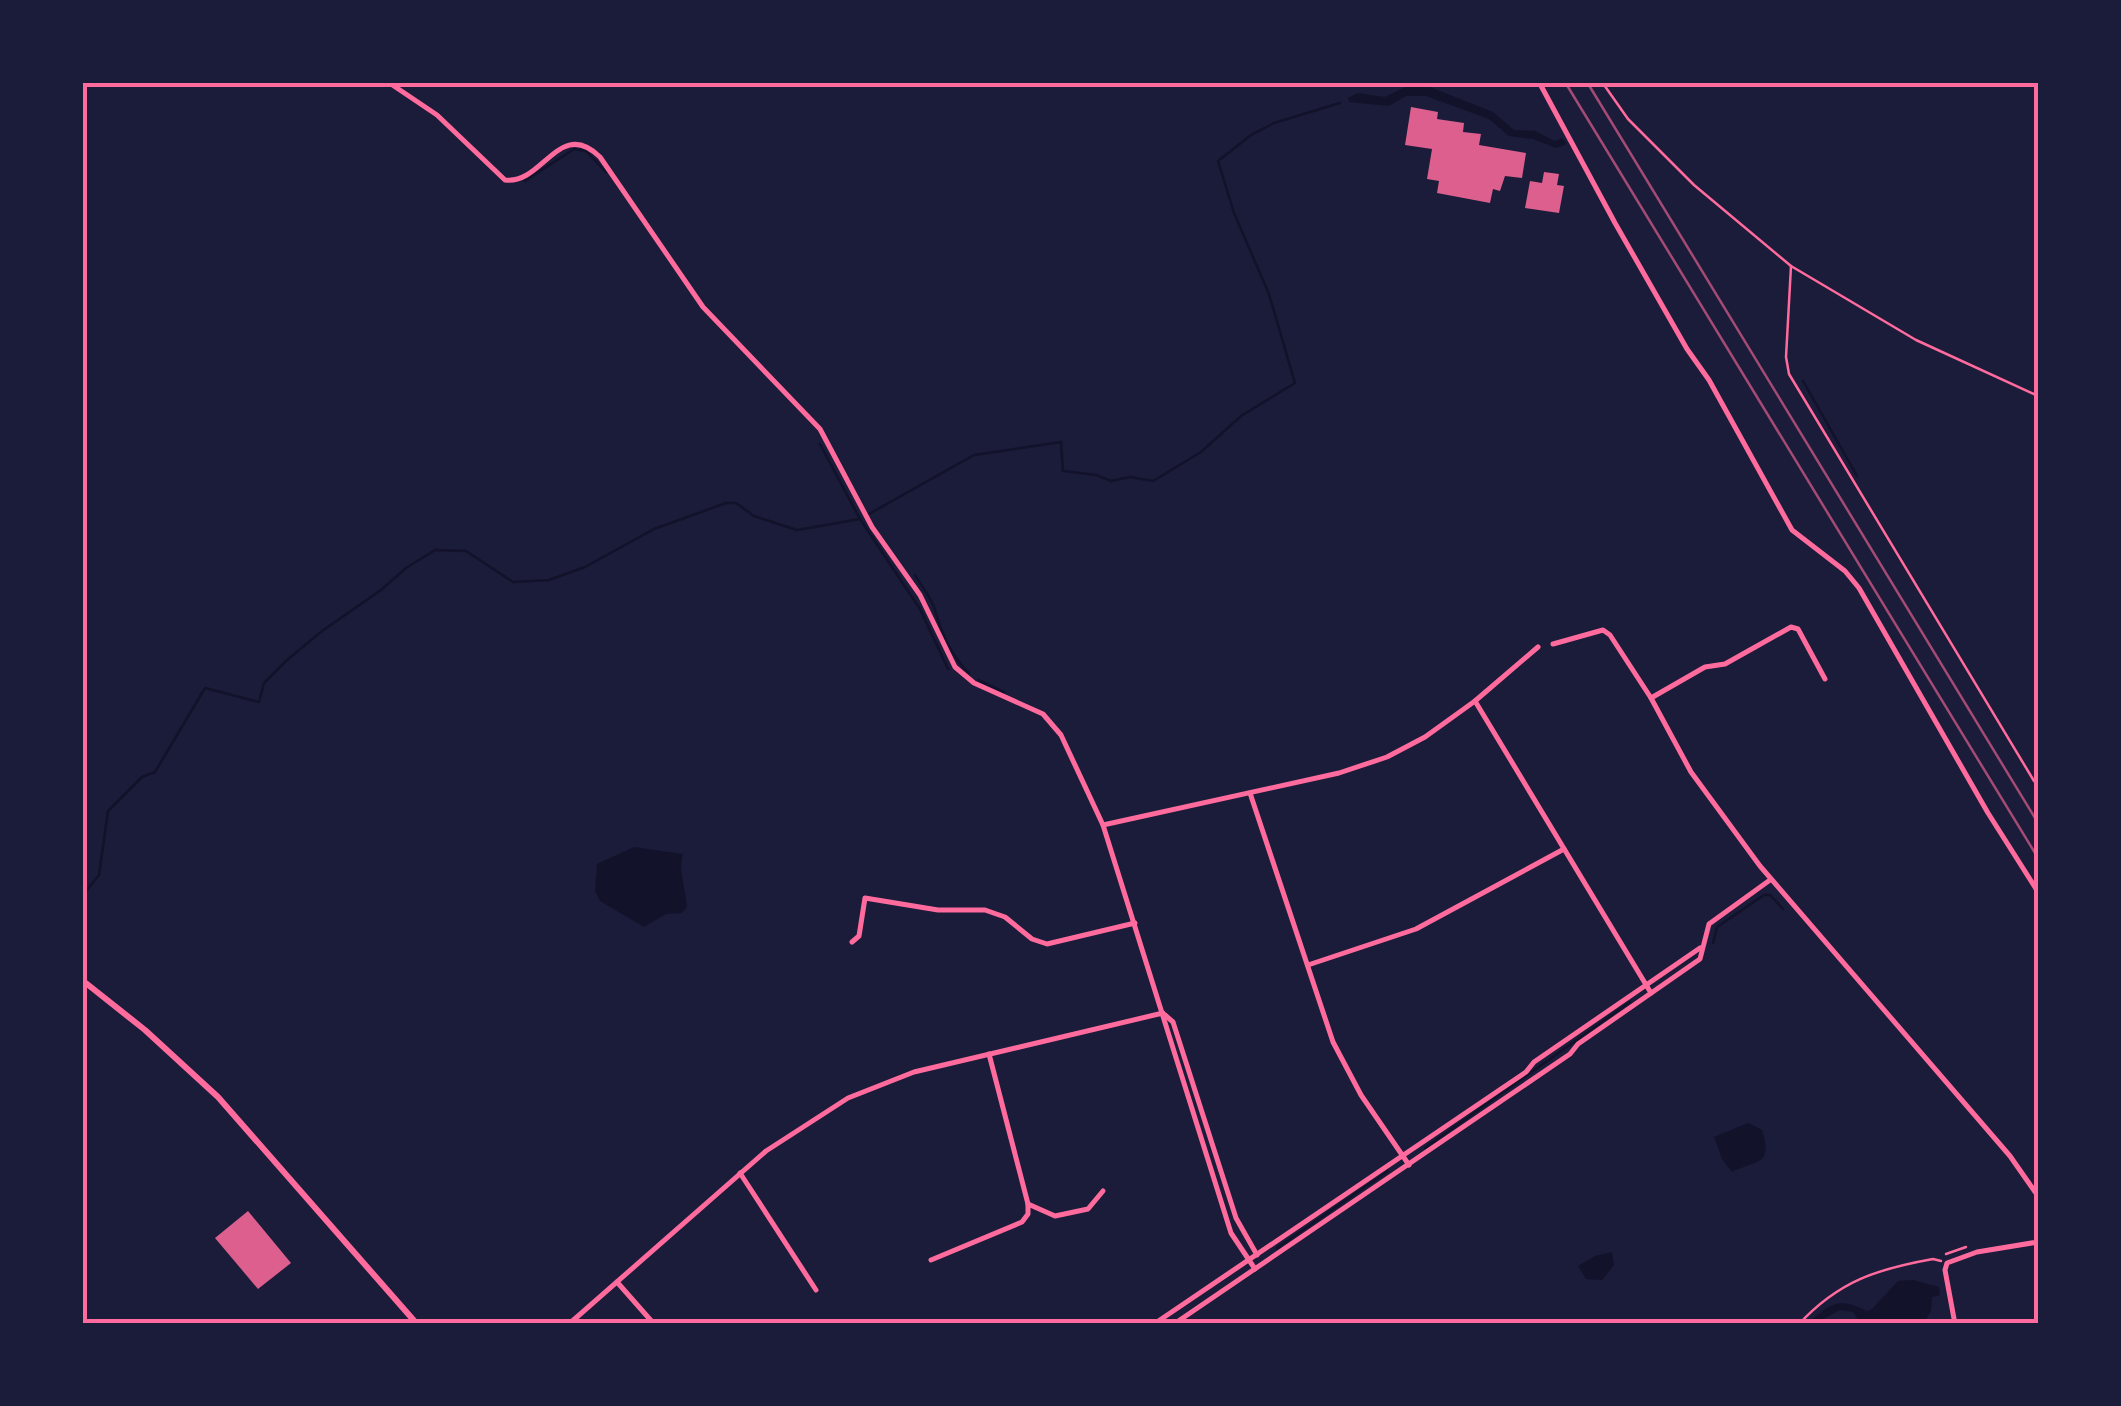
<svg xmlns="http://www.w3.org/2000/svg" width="2121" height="1406" viewBox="0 0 2121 1406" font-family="'Zilla Slab',serif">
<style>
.water{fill:#12122b}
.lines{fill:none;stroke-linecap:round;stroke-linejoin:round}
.stream{stroke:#12122b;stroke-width:2.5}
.building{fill:#dd5f8e}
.path{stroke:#ff6b9d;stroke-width:2.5}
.minor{stroke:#ff6b9d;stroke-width:5}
.tertiary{stroke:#ff6b9d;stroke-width:6}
.rail{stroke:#a44b75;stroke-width:2.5}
.neatline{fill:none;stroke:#ff6b9d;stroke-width:4}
</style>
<rect width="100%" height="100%" fill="#1b1b3a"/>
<g class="water">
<path d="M1409,85L1430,87L1493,112L1514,130L1535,131L1555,141L1562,138L1567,144L1556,148L1533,139L1509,136L1489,119L1426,96H1406L1389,106L1349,102L1348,98L1358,93L1385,97Z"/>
<path d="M634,847L683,854C678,872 686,888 687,907L682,913L666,914L644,927L600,901L595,891L597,864Z"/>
<path d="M1748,1123L1762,1130C1773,1166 1758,1159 1732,1172L1722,1159L1714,1137Z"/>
<path d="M1612,1252L1614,1265L1602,1280L1586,1279L1578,1266L1595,1256Z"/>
<path d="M1913,1280L1939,1287L1940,1295L1932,1297L1931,1311L1924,1323H1860L1853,1312L1840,1310L1816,1323H1808C1832,1303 1837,1297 1867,1311L1872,1309L1898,1281Z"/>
</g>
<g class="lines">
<g class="stream">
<path d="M525,181L574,149L586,151L606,172"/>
<path d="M1803,381L1857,476"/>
<path d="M820,444L860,519L920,609L948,669"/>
<path d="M869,514L974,455L1061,442L1063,471L1096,475L1111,481L1130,477L1153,481L1201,452L1241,416L1295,383L1269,294L1234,213L1218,161L1251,135L1274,123L1340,103"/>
<path d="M915,575C921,586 932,598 935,610C941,632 952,657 969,673"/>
<path d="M978,680L1004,692"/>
<path d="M82,896L99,875L108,811L142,777L155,772L205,688L259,702L264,683L287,660L322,631L381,590L406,568L435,550L466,551L513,582L549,580L585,567L654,529L726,503H736L754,516L797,530L860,519"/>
<path d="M1713,943L1717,927L1764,895H1770L1783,909"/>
<path d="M1425,1148L1630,1002"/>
<path d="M1277,1248L1388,1171"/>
</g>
</g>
<g class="building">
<path d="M1411,107L1438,112L1437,119L1464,123L1463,132L1481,134L1479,145L1526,153L1522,178L1505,176L1500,191L1493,189L1490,203L1437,193L1439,181L1427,179L1432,149L1405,145Z"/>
<path d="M1544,172L1559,174L1557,185L1564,186L1559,213L1525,208L1530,181L1542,183Z"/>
<path d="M248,1211L291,1263L258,1289L215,1238Z"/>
</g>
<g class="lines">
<g class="path">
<path d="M1602,82L1628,119L1694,185L1791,266L1916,340L2038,396"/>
<path d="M1791,266L1786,357L1789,374L2034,781"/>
<path d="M1946,1254L1966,1247"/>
<path d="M1799,1324C1839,1281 1877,1269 1933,1259L1941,1261"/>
</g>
<g class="minor">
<path d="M388,82L437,115L505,180C543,185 559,117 600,157L703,307L820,429L872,527L920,595L955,667L974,683L1043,714L1061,735L1103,825L1231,1233L1255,1269"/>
<path d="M1539,82L1615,223L1687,349L1709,380L1792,530L1845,571L1859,588L1988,813L2038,892"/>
<path d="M1553,644L1603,630L1610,635L1651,698L1691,772L1760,866L2010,1156L2038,1196"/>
<path d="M1651,698L1705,667L1725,664L1791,627L1798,629L1825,679"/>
<path d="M1475,701L1651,993"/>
<path d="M2038,789V792"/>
<path d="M1250,793L1333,1042L1361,1095L1409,1165"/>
<path d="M1103,825L1339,773L1387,757L1425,737L1475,701L1538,647"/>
<path d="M852,942L859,936L865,898L938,910H985L1005,917L1032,939L1047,944L1135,923"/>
<path d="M1308,965L1416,929L1564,849"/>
<path d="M1165,1015L1173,1022L1236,1218L1257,1255"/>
<path d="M740,1173L816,1290"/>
<path d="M1028,1204L1055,1216L1088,1209L1103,1191"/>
<path d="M931,1260L1022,1222L1028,1214V1204L989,1054"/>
<path d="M617,1282L654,1324"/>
<path d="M569,1324L766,1151L848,1098L914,1072L1163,1013"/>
<path d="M1154,1324L1526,1072L1534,1062L1700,948"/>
<path d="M1174,1324L1570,1054L1578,1044L1700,959L1709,924L1770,880"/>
<path d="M1955,1324L1945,1270L1947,1263L1977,1252L2038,1242"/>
</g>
<path class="tertiary" d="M82,980L145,1030L218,1097L417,1324"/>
<g class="rail">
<path d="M1565,82L2038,858"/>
<path d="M1587,82L2038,823"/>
</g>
</g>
<rect width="2121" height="1406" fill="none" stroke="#1b1b3a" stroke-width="170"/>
<rect x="85" y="85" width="1951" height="1236" class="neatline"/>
</svg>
